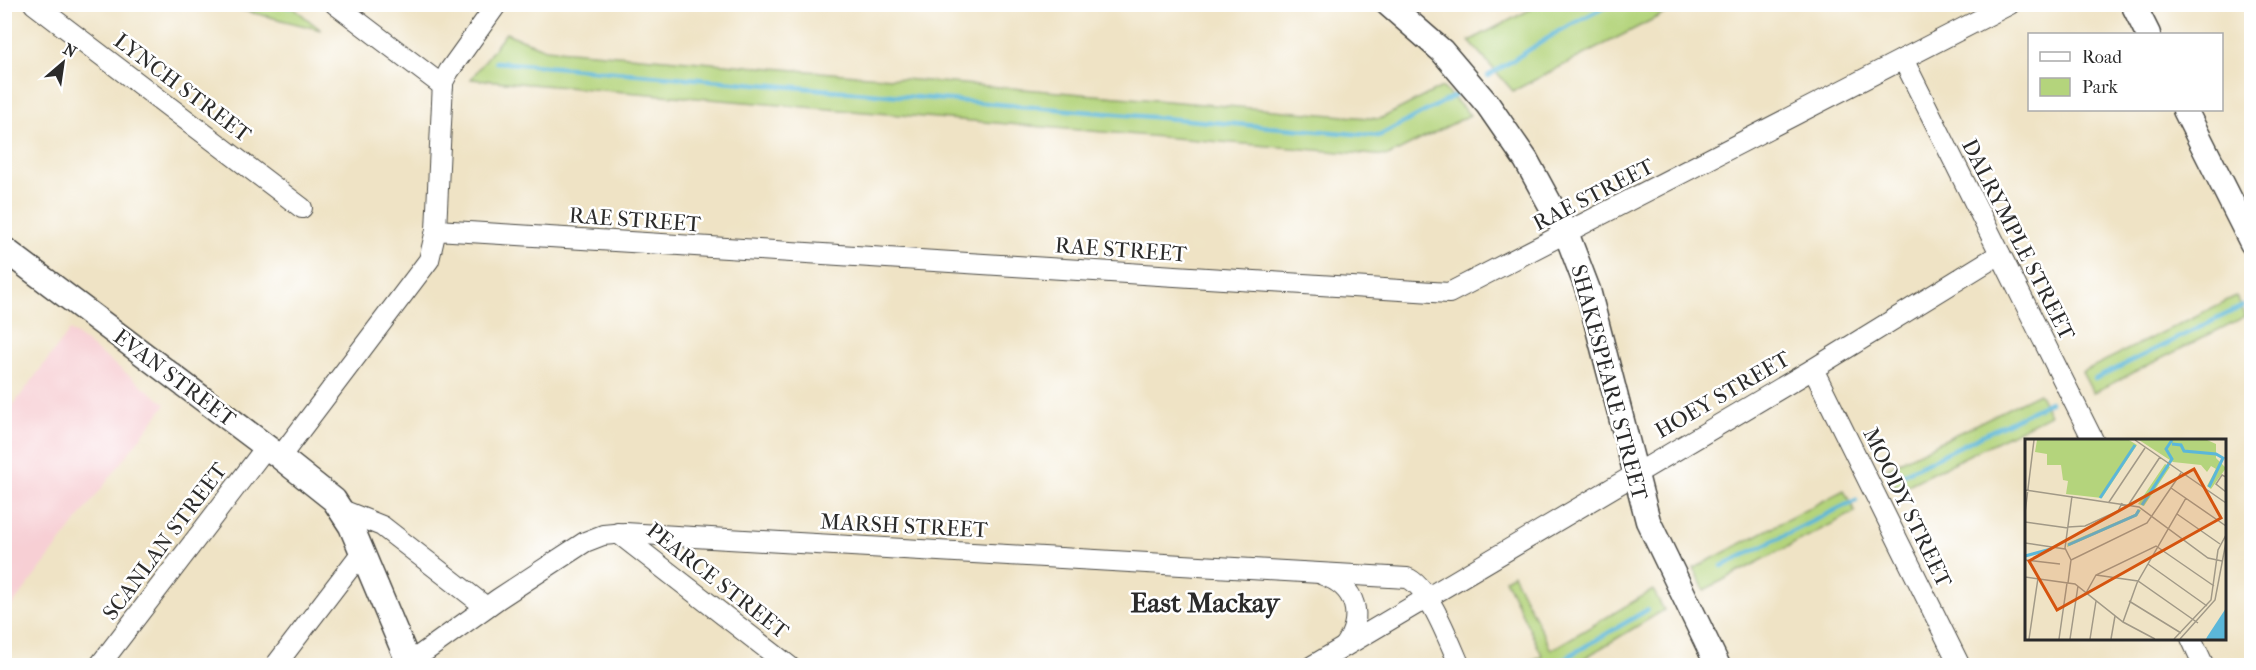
<svg xmlns="http://www.w3.org/2000/svg" width="2256" height="670" viewBox="0 0 2256 670" font-family="'IM FELL French Canon',serif">
<style>
.built{fill:#f7cfd4}
.green{fill:#b4d47c;stroke:#708054;stroke-width:1.5}
.lines{fill:none;stroke-linecap:round;stroke-linejoin:round}
.stream{stroke:#5bb7d9;stroke-width:4.5}
.minor-casing{stroke:#484742;stroke-width:22}
.tertiary-casing{stroke:#484742;stroke-width:27}
.minor{stroke:#fff;stroke-width:20}
.tertiary{stroke:#fff;stroke-width:24}
.labels{text-anchor:middle;stroke-width:5;stroke-linejoin:round;paint-order:stroke}
.street-label{font-size:22px;fill:#2b2b2b;stroke:#fff}
.district-label{font-size:28px;font-weight:bold;fill:#2b2b2b;stroke:#fff}
.inset-river{fill:none;stroke:#5bb7d9;stroke-width:3}
.inset-road{fill:none;stroke:#a19987;stroke-width:1.5}
.view{fill:#d5540f;fill-opacity:0.15;stroke:#d5540f;stroke-width:3}
.inset-edge{fill:none;stroke:#2b2b2b;stroke-width:3}
</style>
<rect width="100%" height="100%" fill="#fff"/>
<filter id="ink" filterUnits="userSpaceOnUse"><feTurbulence type="fractalNoise" baseFrequency=".0167" numOctaves="2"/><feDisplacementMap in="SourceGraphic" scale="12" xChannelSelector="R" yChannelSelector="G"/><feConvolveMatrix kernelMatrix="1 2 1 2 8 2 1 2 1" color-interpolation-filters="sRGB"/></filter>
<filter id="wash" filterUnits="userSpaceOnUse"><feTurbulence type="fractalNoise" baseFrequency=".008" numOctaves="4" result="noise"/><feDisplacementMap in="SourceGraphic" scale="24" xChannelSelector="R" yChannelSelector="G"/><feGaussianBlur stdDeviation="1.35" result="paint"/><feColorMatrix in="noise" values="0 0 0 0 0 0 0 0 0 0 0 0 0 0 0 0 0 1.4 0 .05"/><feComposite in="paint" operator="in"/></filter>
<g filter="url(#wash)">
<rect width="100%" height="100%" fill="#efe3c5"/>
<path class="built" d="M70,330L166,404L5,615V416Z"/>
<g class="green">
<path d="M1541,4H1681V5L1513,91L1469,41Z"/>
<path d="M222,5H290L321,30Z"/>
<path d="M506,33L545,49L1380,119L1442,87L1470,115L1388,156L471,79Z"/>
<path d="M2236,296L2246,316L2093,393L2082,372Z"/>
<path d="M2039,393L2050,415L1898,490L1887,468Z"/>
<path d="M1844,490L1855,512L1704,590L1694,568Z"/>
<path d="M1513,574L1551,650L1653,590L1664,610L1573,665H1526L1542,655L1505,579Z"/>
</g>
<g class="lines">
<g class="stream">
<path d="M281,4L290,7"/>
<path d="M496,62L1379,136L1458,94"/>
<path d="M1488,76L1559,31L1611,4"/>
<path d="M2095,379L2243,306"/>
<path d="M1901,475L2050,402"/>
<path d="M1722,566L1856,500"/>
<path d="M1552,666L1647,610"/>
</g>
</g>
</g>
<g filter="url(#ink)">
<g class="lines">
<g class="minor-casing">
<g id="minor">
<path d="M34,4L302,208"/>
<path d="M335,4L443,86"/>
<path d="M1903,59L2093,440"/>
<path d="M436,230L443,82L449,71L497,4"/>
<path d="M1813,369L1960,666"/>
<path d="M280,457L429,260L436,230L1449,293L2010,4"/>
<path d="M342,510L382,526L486,607"/>
<path d="M618,533L789,666"/>
<path d="M1323,575C1357,587 1364,617 1345,646"/>
<path d="M2191,638L2204,666"/>
<path d="M409,663L498,599L585,542L603,535L625,533L1407,578C1429,586 1450,644 1460,666"/>
<path d="M99,666L267,446"/>
<path d="M275,666L362,552"/>
<path d="M1312,666L1813,369L2000,254"/>
</g>
</g>
<g class="tertiary-casing">
<g id="tertiary">
<path d="M1388,4L1442,51L1488,105L1526,160L1567,235L1588,290L1648,521L1718,666"/>
<path d="M2133,4L2148,34"/>
<path d="M2185,110L2252,243"/>
<path d="M4,249L280,457L334,500L351,526L410,666"/>
</g>
</g>
<use href="#minor" class="minor"/>
<use href="#tertiary" class="tertiary"/>
</g>
</g>
<g class="labels">
<g class="street-label">
<text transform="translate(183 87) rotate(37)" y="8">LYNCH STREET</text>
<text transform="translate(1593 194) rotate(-27)" y="8">RAE STREET</text>
<text transform="translate(635 219) rotate(4)" y="8">RAE STREET</text>
<text transform="translate(2019 239) rotate(63)" y="8">DALRYMPLE STREET</text>
<text transform="translate(1121 249) rotate(4)" y="8">RAE STREET</text>
<text transform="translate(175 377) rotate(37)" y="8">EVAN STREET</text>
<text transform="translate(1610 382) rotate(75)" y="8">SHAKESPEARE STREET</text>
<text transform="translate(1722 394) rotate(-30)" y="8">HOEY STREET</text>
<text transform="translate(1908 507) rotate(64)" y="8">MOODY STREET</text>
<text transform="translate(904 525) rotate(3)" y="8">MARSH STREET</text>
<text transform="translate(164 541) rotate(-53)" y="8">SCANLAN STREET</text>
<text transform="translate(718 580) rotate(38)" y="8">PEARCE STREET</text>
</g>
<g class="district-label">
<text x="1205" y="612">East Mackay</text>
</g>
</g>
<g transform="translate(2025 439)">
<rect width="201" height="201" fill="#efe3c5"/>
<path d="M12,1H104L112,6L77,59L41,55L43,42L38,41L36,26H22V15L10,13ZM114,1H182L191,5V19L201,29L186,50L182,47L191,30L186,27L182,33L176,26L148,23ZM140,25L145,28L119,67L113,65ZM113,70L116,71L112,77L42,108L43,104L110,75Z" fill="#b4d47c"/>
<path d="M201,169V200H181L182,198Z" fill="#5bb7d9"/>
<path class="inset-river" d="M147,5L156,6L159,12L191,15L198,19L184,48M75,59L110,6M117,66L147,20L141,10L147,1M43,106L111,76L114,71M0,117L26,110"/>
<path class="inset-road" d="M110,1L201,64M201,38L197,36L191,45L201,53M146,49L201,87M0,51L114,68L183,119L197,122M84,63L120,9M104,65L135,18M0,74L9,1M152,75L195,105M0,83L43,89M43,88L60,87L93,72L97,64M0,104L40,110M0,121L35,125M46,121L40,109L47,57M123,125L182,167M71,136L113,142L173,184M0,138L50,145L98,183L130,200M43,144L46,121L122,84L156,34M61,154L71,136L131,107L189,147M104,162L156,194M98,183L112,144L161,59M4,200L13,139M34,200L42,144M45,200L53,147M65,200L71,162M86,200L90,177M149,200L186,161L193,111L201,96M155,200L190,161L201,103"/>
<path class="view" d="M169,30L196,79L32,171L4,122Z"/>
<rect width="201" height="201" class="inset-edge"/>
</g>
<rect width="2256" height="670" fill="none" stroke="#fff" stroke-width="24"/>
<rect x="2028" y="33" width="195" height="78" fill="#ffffff" stroke="#aaaaaa" stroke-width="1.5"/>
<rect x="2040" y="52" width="30" height="9" fill="#ffffff" stroke="#aaaaaa" stroke-width="1.5"/>
<text x="2082" y="63" font-size="18" fill="#2b2b2b">Road</text>
<rect x="2040" y="78" width="30" height="18" fill="#b4d47c" stroke="#aaaaaa" stroke-width="1.5"/>
<text x="2082" y="93" font-size="18" fill="#2b2b2b">Park</text>
<g transform="translate(63 63) rotate(29)" stroke="#ffffff" stroke-width="4.5" paint-order="stroke">
<path d="M0-4.5L10 22L0 15L-10 22Z" fill="#2b2b2b"/>
<text y="-9" font-size="16" font-weight="bold" text-anchor="middle" fill="#2b2b2b">N</text>
</g>
</svg>
